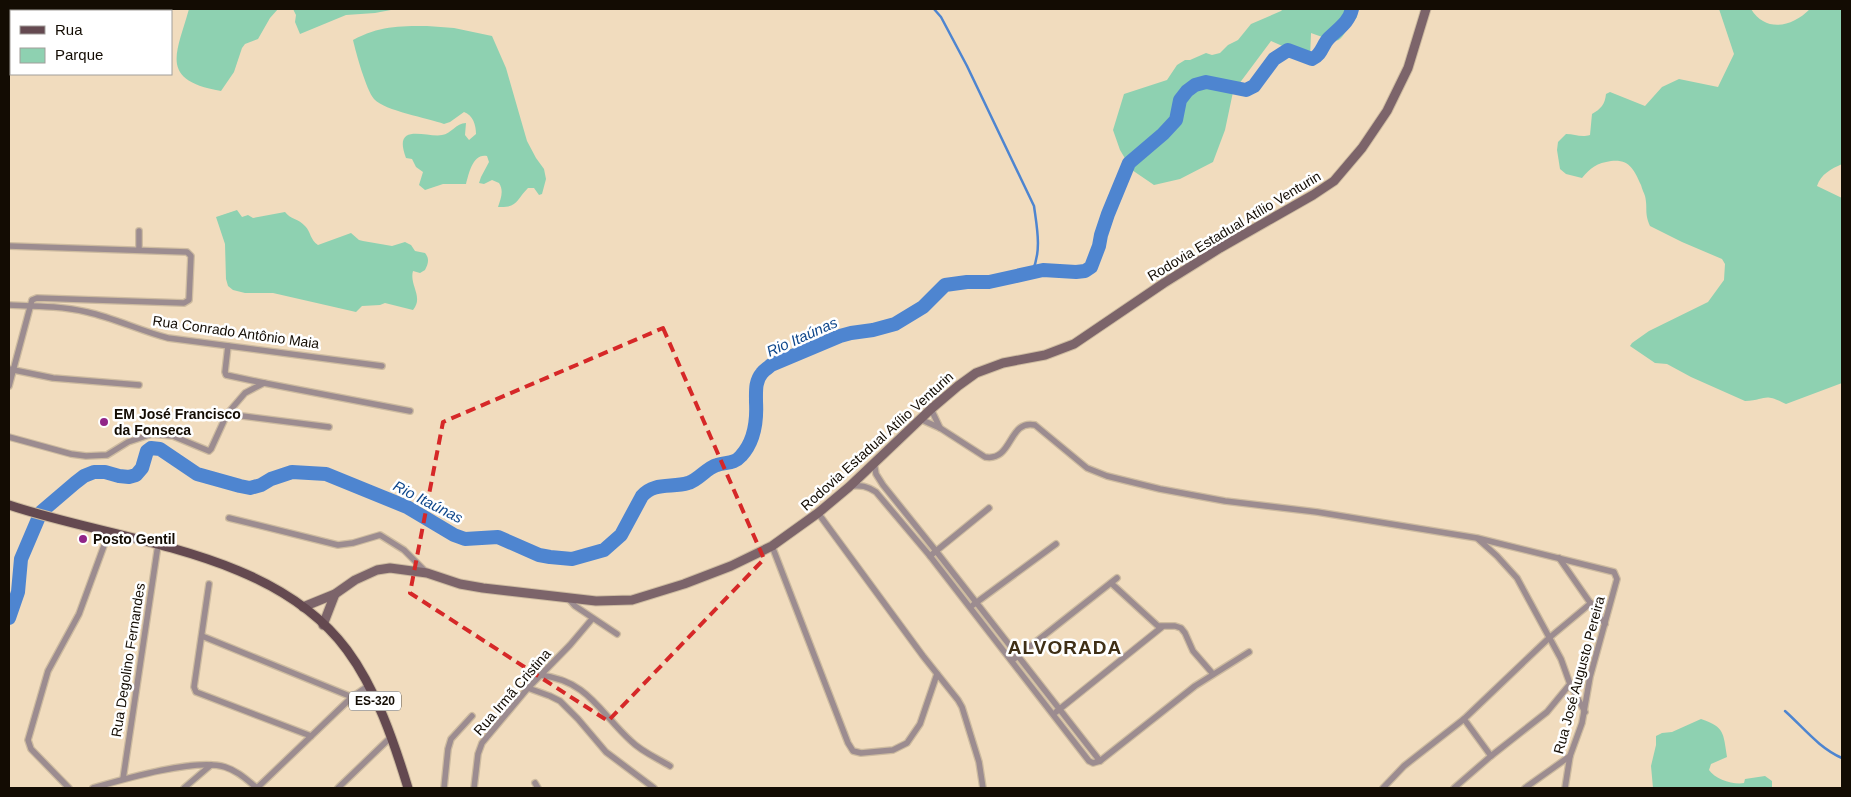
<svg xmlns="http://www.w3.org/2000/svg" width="1851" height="797" viewBox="0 0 1851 797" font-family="Arial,sans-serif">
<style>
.green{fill:#8ed1b1}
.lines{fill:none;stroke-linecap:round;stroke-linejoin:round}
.stream{stroke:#4e85d0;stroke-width:2.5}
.river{stroke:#4e85d0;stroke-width:14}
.street-casing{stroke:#cdbba0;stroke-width:8}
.secondary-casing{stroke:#cdbba0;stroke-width:11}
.primary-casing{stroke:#cdbba0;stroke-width:11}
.street{stroke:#9c8c90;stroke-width:5.5}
.secondary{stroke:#7c646a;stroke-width:9}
.primary{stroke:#644950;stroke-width:9}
.marked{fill:none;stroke:#d62828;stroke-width:4;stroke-dasharray:10 6;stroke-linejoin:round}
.poi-dot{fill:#912588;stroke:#fff;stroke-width:2}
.labels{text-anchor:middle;stroke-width:5;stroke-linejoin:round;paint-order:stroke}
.shield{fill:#fff;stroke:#5a554f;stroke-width:1}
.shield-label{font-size:12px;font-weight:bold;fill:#130c03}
.street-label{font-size:14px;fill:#130c03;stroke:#fff}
.poi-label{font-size:14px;font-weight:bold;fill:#130c03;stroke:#fff;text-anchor:start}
.water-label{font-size:15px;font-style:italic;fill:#0f478b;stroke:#fff}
.district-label{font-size:19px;font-weight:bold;letter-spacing:1px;fill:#3f2f16;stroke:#fff}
</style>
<rect width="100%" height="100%" fill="#f1dcbe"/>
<g class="green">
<path d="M189,9H278L270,18L258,39L245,44L242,48L234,72L221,91C159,80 176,55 189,9Z"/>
<path d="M293,9H396L375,13L346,15L300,34L295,22L296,15Z"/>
<path d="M1283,9H1355L1357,17C1334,43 1348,46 1311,33L1310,58L1271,41L1233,92L1225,130L1213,162L1180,179L1154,185L1132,170L1120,150L1113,130L1124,94L1167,80L1177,65L1185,60H1190L1206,53L1212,55L1220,53L1228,45L1238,40L1251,24L1281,11Z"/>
<path d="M1719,9H1751C1766,33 1792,27 1810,9H1842V164C1831,169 1821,174 1817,186L1842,198V383L1786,404C1763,392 1767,400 1745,401L1691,377L1667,364L1655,363L1630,346L1632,343L1649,331L1708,302L1724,280L1725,264L1722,259L1682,242L1650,226C1644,212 1648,209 1645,196C1644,193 1642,189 1641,185C1634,170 1630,159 1611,161C1597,163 1590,168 1582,178L1566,174L1560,169L1557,150L1558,142L1566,134C1575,134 1581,138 1590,135L1592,114C1601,109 1605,104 1606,94L1610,92L1645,106L1662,87L1679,79L1718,87L1734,54Z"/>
<path d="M427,26L454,28L492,36L506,68L527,141L536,158L544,169L546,179L542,194L539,195L534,188H528C516,200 518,208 498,207C501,198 504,191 499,183L492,180L484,184L479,183L481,177L489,162L487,156C473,153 469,173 466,184H443L425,190L419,185L423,172L416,167L412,159L406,158C392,121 427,138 442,135C451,134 456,123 466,123L465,135L469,140L476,134C476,125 473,115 464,112L450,122L444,124C428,118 385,111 374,99C366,89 356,53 353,40C379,26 398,26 427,26Z"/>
<path d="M237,210L242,217L248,215L253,218L285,212C290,219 299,219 305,226C311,232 310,240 318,245L351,233L359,240L363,241L392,246L405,242L411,245L415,251L425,253C430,259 428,264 425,270L420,273L413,271C409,285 424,297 413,310L385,303L380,305L362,306L356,312L273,293H245L233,290L228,286L226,279L225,244L216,217Z"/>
<path d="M1701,719C1725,727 1723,733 1727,757L1711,764L1709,770C1715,779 1733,785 1744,783L1745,779L1765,776L1772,781V788H1653L1651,766L1656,745V736L1662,733L1672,732Z"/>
</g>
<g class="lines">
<g class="stream">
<path d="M934,9L941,17L967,66L1034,206C1037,228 1042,251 1032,272"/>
<path d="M1785,711C1804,728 1819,748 1842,758"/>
</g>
<path class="river" d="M9,618L18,592L21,559L41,512L75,483L84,476L94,472H105L119,476L129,477L136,475L142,468L147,451L151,448L160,449L197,474L240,486L250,488L261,485L271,479L292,472L326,474L407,507L454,535L465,539L498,537L539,555L550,557L572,559L604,550L621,535L642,496C654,482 672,488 688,483C699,480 706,468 717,465C727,462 734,464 741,456C754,442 757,420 756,402C756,391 755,381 762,373C764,370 768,368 771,365L840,336L851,333L873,330L895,324L923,307L945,285L967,282H989L1043,270L1076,272L1085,271L1091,267L1099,246L1101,235L1108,214L1129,163L1163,134L1176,120L1180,100L1187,91L1195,85L1206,82L1246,90L1254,86L1274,59L1288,50L1312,59C1322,55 1322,45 1329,38C1339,28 1349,22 1352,9"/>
<g class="street-casing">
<g id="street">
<path d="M139,231V249"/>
<path d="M9,246L187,252L191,256L189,300L184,303L37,298L32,300L9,386"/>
<path d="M9,305C35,306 61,306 87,312C114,318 141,331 168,338L382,366"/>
<path d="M228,346L225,372L226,375L264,383"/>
<path d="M9,369L53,378L139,385"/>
<path d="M931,409L940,428"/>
<path d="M227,414L245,393L264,383L410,411"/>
<path d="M920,419L940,428L985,457C1013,462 1008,419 1035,425L1087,468L1107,476L1160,489L1225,501L1317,512L1477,538L1614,572L1617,579L1590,677L1582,723L1570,756L1565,788"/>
<path d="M9,437L71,454L86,456L107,455L128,442L152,434L173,436L209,451L211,449L227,414L329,427"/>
<path d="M851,486C861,485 867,486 876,492L930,556L1089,761L1093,763L1100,761L936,551L883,485L876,474L874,462"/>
<path d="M818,513L923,656L958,700L962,707L979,762L983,788"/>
<path d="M229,518L338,545L353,543L380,535L404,550L427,573"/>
<path d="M1478,539L1497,556L1517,578L1561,659L1570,684L1585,712"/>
<path d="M772,546L848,743L853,751L861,753L893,750L907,743L920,724L937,674"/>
<path d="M930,556L989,508"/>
<path d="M1559,558L1605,624"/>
<path d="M1111,583L1158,626H1175L1181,628L1185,633L1193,651L1213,674"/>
<path d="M209,584L194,687L196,692L311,736"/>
<path d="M567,597L575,606L617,634"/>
<path d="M973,605L1056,544"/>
<path d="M202,636L352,697"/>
<path d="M1014,659L1117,578"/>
<path d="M540,675C589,681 599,712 631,741C642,752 657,758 670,766"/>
<path d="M528,688L550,696L560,701L578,719L606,752L654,788"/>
<path d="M1056,712L1162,627"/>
<path d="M1464,719L1491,756"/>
<path d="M1100,761L1195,686L1249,652"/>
<path d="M123,779L158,545"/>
<path d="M535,783L538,788"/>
<path d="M69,788L31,749L28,740L48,671L79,614L109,532"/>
<path d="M93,788C124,779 195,758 225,767C238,771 247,780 257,788"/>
<path d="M184,788L211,765"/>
<path d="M257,788L352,697L368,686"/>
<path d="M338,788L391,737"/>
<path d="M444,788L448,749L451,739L472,716"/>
<path d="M474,788L478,754L482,743L528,688L570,645L592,619"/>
<path d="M1383,788L1404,766L1464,719L1549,638L1591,603"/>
<path d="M1454,788L1491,756L1547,712L1570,684"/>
<path d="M1525,788L1570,756"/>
</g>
</g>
<g class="secondary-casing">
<g id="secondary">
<path d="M303,607L335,594L355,580L377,570L390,568L427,573L460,584L483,588L596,601L632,600L684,584L731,566L772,546L818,513L849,487L931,409L958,386L976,373L1003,363L1045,355L1074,344L1164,283L1220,248L1313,195L1334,181L1362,148L1387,111L1408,68L1426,9"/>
<path d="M323,625L335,594"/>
</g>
</g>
<g class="primary-casing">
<path id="primary" d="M9,505C119,542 273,550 347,650C376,689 394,742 408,788"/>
</g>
<use href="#street" class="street"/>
<use href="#secondary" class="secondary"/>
<use href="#primary" class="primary"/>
</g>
<path class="marked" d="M663,328L764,559L608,721L410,593L443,422Z"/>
<g class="poi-dot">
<circle cx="104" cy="422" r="5"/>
<circle cx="83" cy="539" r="5"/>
</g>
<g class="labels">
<rect class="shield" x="349" y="691.5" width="52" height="19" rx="4"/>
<g class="shield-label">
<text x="375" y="705">ES-320</text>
</g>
<g class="street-label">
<text transform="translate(1234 226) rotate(-31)" y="5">Rodovia Estadual Atílio Venturin</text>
<text transform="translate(236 332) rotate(8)" y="5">Rua Conrado Antônio Maia</text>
<text transform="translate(877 441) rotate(-42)" y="5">Rodovia Estadual Atílio Venturin</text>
<text transform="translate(128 660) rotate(-81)" y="5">Rua Degolino Fernandes</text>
<text transform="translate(1579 675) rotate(-75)" y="5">Rua José Augusto Pereira</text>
<text transform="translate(512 692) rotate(-49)" y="5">Rua Irmã Cristina</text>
</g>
<g class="poi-label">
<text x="114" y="419">EM José Francisco<tspan x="114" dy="16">da Fonseca</tspan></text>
<text x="93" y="544">Posto Gentil</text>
</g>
<g class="water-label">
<text transform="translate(802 337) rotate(-24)" y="5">Rio Itaúnas</text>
<text transform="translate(428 502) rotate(27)" y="5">Rio Itaúnas</text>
</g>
<g class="district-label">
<text x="1065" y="654">ALVORADA</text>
</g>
</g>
<rect width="1851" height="797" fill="none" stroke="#130c03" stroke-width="20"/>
<rect x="10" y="10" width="162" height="65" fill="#ffffff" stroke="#a19e9a"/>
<rect x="20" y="26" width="25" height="8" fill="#644950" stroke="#a19e9a"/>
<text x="55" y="35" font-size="15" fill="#130c03">Rua</text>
<rect x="20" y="48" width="25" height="15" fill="#8ed1b1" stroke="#a19e9a"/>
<text x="55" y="60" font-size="15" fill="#130c03">Parque</text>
</svg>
